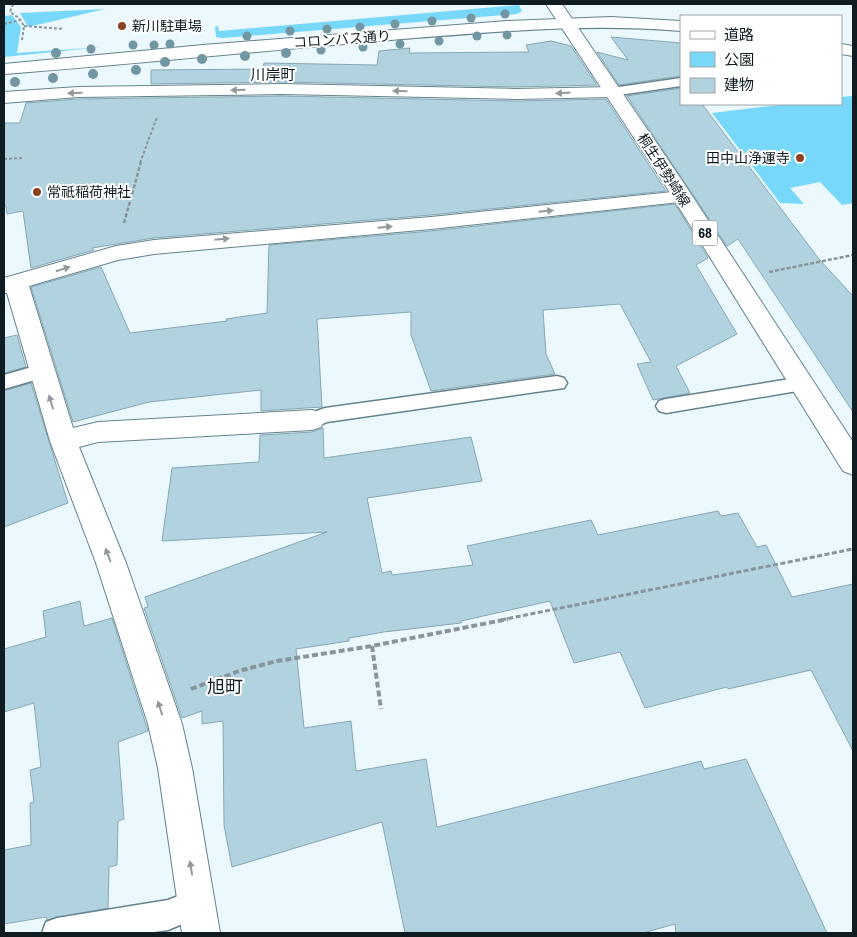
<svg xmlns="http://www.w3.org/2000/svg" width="857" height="937" viewBox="0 0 857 937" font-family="'Archivo Narrow','Noto Sans JP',sans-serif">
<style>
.green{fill:#78d8f9}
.building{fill:#b1d2df;stroke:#87a7b3}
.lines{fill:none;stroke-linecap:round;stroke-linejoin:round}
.service-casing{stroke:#64838e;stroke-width:3}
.minor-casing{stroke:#64838e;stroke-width:2}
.tertiary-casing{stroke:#64838e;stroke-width:2}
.primary-casing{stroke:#64838e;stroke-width:2}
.path-far3{stroke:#88959a;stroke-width:2;stroke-dasharray:3 2;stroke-linecap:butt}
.path-far2{stroke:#88959a;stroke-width:2.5;stroke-dasharray:4 2;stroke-linecap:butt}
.path-far1{stroke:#88959a;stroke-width:3;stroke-dasharray:5 2.5;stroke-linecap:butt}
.path{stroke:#88959a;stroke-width:4;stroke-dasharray:6 3;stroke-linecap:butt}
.service{fill:#fff;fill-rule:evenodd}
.minor{fill:#fff;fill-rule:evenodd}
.tertiary{fill:#fff;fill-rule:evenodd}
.primary{fill:#fff;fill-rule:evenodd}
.tree{fill:#7297a2}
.oneway{fill:#93999b}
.poi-dot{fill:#8a4322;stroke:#fff;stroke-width:2}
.labels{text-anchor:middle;stroke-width:4;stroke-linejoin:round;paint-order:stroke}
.far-poi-label{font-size:14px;fill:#0f1c21;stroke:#fff;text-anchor:start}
.far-street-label{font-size:14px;fill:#0f1c21;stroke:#fff}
.far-neighbourhood-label{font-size:15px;fill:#0f1c21;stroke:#fff}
.shield{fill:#fff;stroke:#576064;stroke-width:1}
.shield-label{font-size:15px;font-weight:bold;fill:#0f1c21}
.neighbourhood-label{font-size:18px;fill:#0f1c21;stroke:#fff}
</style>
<rect width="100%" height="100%" fill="#ebf8fd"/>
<g class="green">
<path d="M519,5L522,11L517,14L222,38L216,37L215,27L218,26L219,31Z"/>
<path d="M105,9L28,27L20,13Z"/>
<path d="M12,15L21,27L17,53L102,47L4,57V16Z"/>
<path d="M853,96V203L842,205L820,182L790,188L804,204L780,203L712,113L788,104H841V97Z"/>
</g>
<g class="building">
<path d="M611,37L681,43V76L619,85L597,52L628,60Z"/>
<path d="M551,41L571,46L597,85L516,87L282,82L151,84V70L263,69L264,63L377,65L379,51L410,48L409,53L529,52L526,45Z"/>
<path d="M681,88V104H702L819,259L853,296V412L738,239L727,246L627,96Z"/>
<path d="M282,96L516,101L606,99L666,191L431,215L154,238L92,248L94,250L31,268L23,211L7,214L6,206H4V123H20L26,103L78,99Z"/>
<path d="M675,204L708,258L696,265L737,334L676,366L690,393L653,400L637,364L651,362L620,304L543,310L546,354L555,374L431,391L411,335V312L317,319L322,407L261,411V390L149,402L73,422L31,287L101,267L130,333L227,321L226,319L267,313L269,245L431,231Z"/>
<path d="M17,335L26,367L4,373V338Z"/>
<path d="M31,383L68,503L4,527V391Z"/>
<path d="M323,428L324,458L471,437L482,481L367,498L382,573L391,571L392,575L473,565L467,546L591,520L598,535L718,511L721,516L738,513L757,547L766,545L792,597L853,584V751L811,670L728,689L727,687L645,708L620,652L574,663L550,601L461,621V623L384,632L349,638V641L296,649L304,728L351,721L356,771L426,759L437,827L701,761L704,769L746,759L827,933H676L675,924L643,933H405L382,822L232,867L224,825L223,721L202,724V711L182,718L144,608L148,607L145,597L327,532L162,541L172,468L259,462L260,435L312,432Z"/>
<path d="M80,601L84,626L112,618L148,731L118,742L124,819L118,821L117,865L109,867L108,908L47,920L46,917L4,924V850L31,845L30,803L34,802L30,770L41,767L34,703L4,712V649L46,637L43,611Z"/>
</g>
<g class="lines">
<g class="service-casing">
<g id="service">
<path d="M681,78V86L612,96L605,92L612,88Z"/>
<path d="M42,364L49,366L52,371L49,376L4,389V375Z"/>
<path d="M557,376L564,378L567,383L564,388L327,422L312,428L305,425L302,420L305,415L325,408Z"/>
<path d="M802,377L809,379L812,384L809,389L666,413L659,411L656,406L659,401L666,399Z"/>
<path d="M196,889L206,894L211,904L206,914L168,930L147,933H42L46,922L57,918L168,900Z"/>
</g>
</g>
<g class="minor-casing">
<g id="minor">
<path d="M282,84L516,89L612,87L618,88L621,92L618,96L612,97L516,99L282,94L78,97L4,103V92L78,87Z"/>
<path d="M682,191L689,193L692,197L689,201L431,229L154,254L118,260L29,286L73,428L98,422L312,410L321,413L325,420L321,427L312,430L98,442L79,447L126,563L182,724L192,768L220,933H182L158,768L148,724L96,563L50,441L7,293H4V278L116,246L154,240L431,217Z"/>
</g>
</g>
<g class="tertiary-casing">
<g id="tertiary">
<path d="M611,17L681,21V31C587,23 495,32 402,39C269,50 137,64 4,74V64L203,45L507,21Z"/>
<path d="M841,44L853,46V56L841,54Z"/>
</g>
</g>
<g class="primary-casing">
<path id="primary" d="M546,4H562L685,185L853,442V475L843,471L665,185Z"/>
</g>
<g class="path-far3">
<path d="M13,4L10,12L19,18L24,26L22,40"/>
<path d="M4,24L20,20"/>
<path d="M24,26L64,29"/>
<path d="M4,159L24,158"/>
<path d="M140,163L157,117"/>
</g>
<g class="path-far2">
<path d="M124,223L141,162"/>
<path d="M769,272L853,255"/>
</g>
<path class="path-far1" d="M501,620L853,549"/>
<g class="path">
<path d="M372,646L381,709"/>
<path d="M191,689L239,671L277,661L372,646L508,619"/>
</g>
<use href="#service" class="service"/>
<use href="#minor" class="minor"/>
<use href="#tertiary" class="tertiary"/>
<use href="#primary" class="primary"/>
</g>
<g class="tree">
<circle cx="505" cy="14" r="4.5"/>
<circle cx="471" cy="18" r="4.5"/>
<circle cx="432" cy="21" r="4.5"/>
<circle cx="395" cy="24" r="4.5"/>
<circle cx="360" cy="27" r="4.5"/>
<circle cx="327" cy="29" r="4.5"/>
<circle cx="290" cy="31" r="4.5"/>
<circle cx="507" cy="35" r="4.5"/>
<circle cx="247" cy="36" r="4.5"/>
<circle cx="477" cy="36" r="4.5"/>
<circle cx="439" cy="41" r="4.5"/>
<circle cx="170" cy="44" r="4.5"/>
<circle cx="400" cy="44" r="4.5"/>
<circle cx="133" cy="45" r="4.5"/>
<circle cx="154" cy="45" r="4.5"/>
<circle cx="363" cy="47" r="4.5"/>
<circle cx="91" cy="49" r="4.5"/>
<circle cx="321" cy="50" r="4.5"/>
<circle cx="56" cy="53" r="5"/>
<circle cx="286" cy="53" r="5"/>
<circle cx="245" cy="56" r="5"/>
<circle cx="202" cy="59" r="5"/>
<circle cx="165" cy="62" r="5"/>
<circle cx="136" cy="70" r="5"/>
<circle cx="93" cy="74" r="5"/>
<circle cx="53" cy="78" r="5"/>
<circle cx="15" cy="82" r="5"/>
</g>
<defs><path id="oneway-solid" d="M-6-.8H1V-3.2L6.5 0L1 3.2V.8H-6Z" transform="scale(1.25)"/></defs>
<g class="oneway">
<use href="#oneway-solid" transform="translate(238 90) rotate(179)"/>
<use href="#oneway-solid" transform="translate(400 91) rotate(-178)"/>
<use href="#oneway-solid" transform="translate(75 93) rotate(178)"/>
<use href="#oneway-solid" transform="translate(563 93) rotate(177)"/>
<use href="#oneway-solid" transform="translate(546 211) rotate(-6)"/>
<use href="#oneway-solid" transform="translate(385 227) rotate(-5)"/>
<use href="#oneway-solid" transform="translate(222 239) rotate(-5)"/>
<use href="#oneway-solid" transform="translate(63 269) rotate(-17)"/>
<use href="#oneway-solid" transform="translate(51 402) rotate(-107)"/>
<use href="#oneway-solid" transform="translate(108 555) rotate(-111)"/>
<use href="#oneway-solid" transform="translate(160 708) rotate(-108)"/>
<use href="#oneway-solid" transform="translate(191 868) rotate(-99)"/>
</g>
<g class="poi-dot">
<circle cx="122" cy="26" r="5"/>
<circle cx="800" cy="158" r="5"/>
<circle cx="37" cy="192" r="5"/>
</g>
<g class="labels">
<g class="far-poi-label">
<text x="132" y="31">新川駐車場</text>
<text x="790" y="163" text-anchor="end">田中山浄運寺</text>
<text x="47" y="197">常祇稲荷神社</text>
</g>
<g class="far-street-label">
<text transform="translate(342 39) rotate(-4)" y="5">コロンバス通り</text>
<text transform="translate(664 170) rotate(57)" y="5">桐生伊勢崎線</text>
</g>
<g class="far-neighbourhood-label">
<text x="273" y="80">川岸町</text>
</g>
<rect class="shield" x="692.5" y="220.5" width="25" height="25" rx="4"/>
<g class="shield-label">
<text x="705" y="238">68</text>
</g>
<g class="neighbourhood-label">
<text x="225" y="693">旭町</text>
</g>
</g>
<rect width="857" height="937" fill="none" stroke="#0f1c21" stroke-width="10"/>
<rect x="680" y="15" width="162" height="90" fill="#ffffff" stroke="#9fa4a6"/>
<rect x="690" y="31" width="25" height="8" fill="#ffffff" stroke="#9fa4a6"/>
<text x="724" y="40" font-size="15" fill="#0f1c21">道路</text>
<rect x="690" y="52" width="25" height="15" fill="#78d8f9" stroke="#9fa4a6"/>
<text x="724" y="65" font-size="15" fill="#0f1c21">公園</text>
<rect x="690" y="78" width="25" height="15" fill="#b1d2df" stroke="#9fa4a6"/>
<text x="724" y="90" font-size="15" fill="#0f1c21">建物</text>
</svg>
